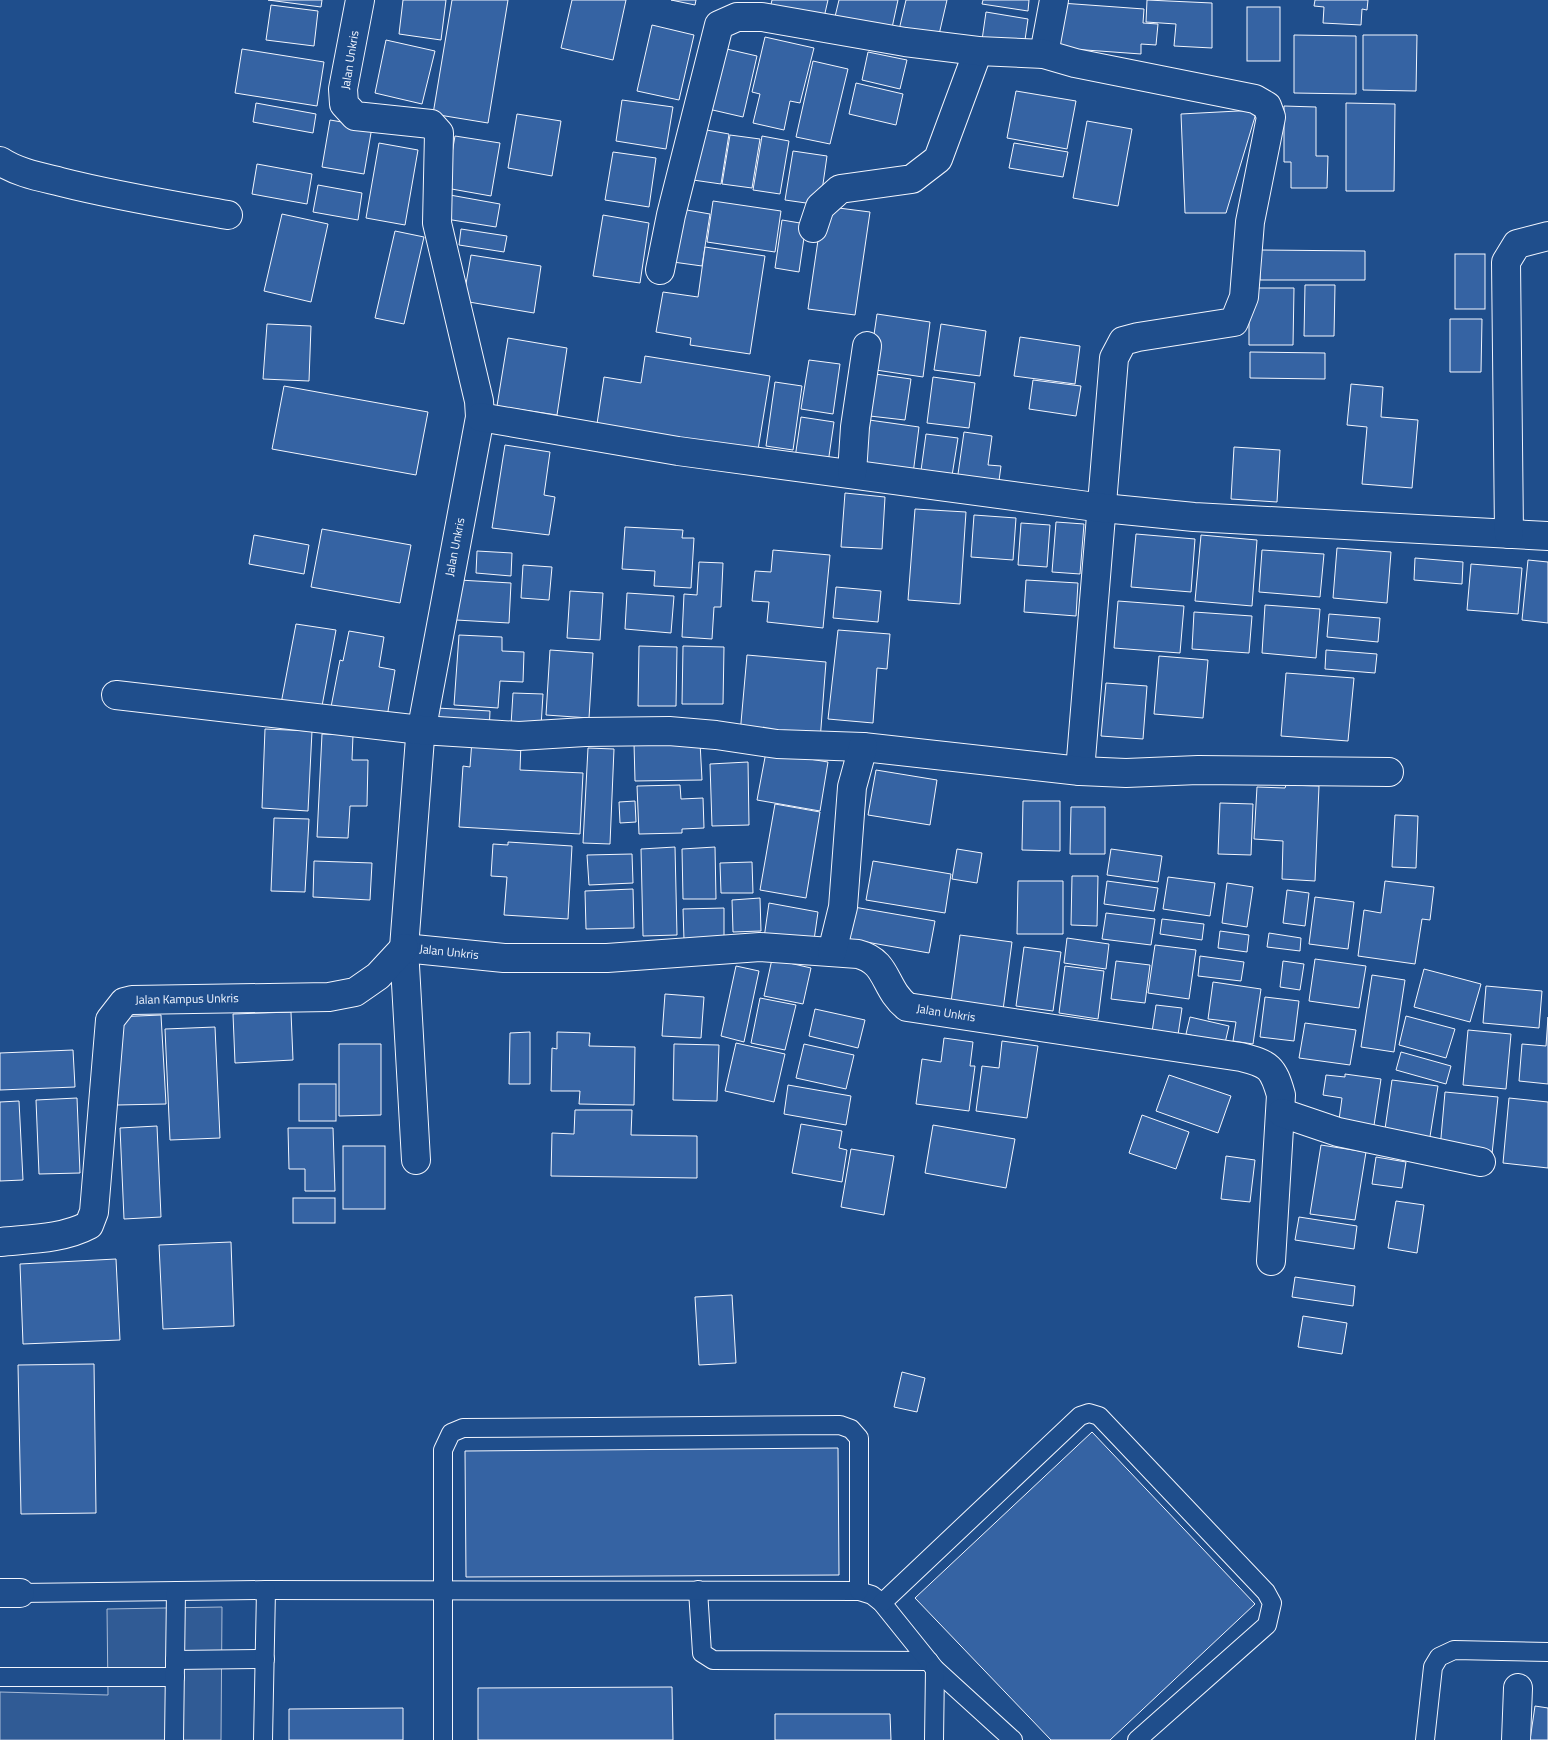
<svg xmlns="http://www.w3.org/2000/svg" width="1548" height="1740" viewBox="0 0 1548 1740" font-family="'Titillium Web',sans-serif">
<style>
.parking{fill:#305b95;stroke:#a8bbd7}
.building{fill:#3563a3;stroke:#f2f6ff}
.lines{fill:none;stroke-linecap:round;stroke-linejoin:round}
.service-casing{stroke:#f2f6ff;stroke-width:20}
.minor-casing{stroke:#f2f6ff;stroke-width:30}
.service{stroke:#1f4e8c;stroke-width:18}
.minor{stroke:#1f4e8c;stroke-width:28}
.labels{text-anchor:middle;stroke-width:4;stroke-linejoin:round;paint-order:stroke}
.street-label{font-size:12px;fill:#f2f6ff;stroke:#1f4e8c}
</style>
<rect width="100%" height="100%" fill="#1f4e8c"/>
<path class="parking" d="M222,1607L221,1740H0V1692L108,1695L107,1609Z"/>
<g class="building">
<path d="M268,0H322L321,7Z"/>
<path d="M403,0H446L441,40L399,34Z"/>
<path d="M452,0H508L488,123L433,114Z"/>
<path d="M572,0H626L613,60L561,48Z"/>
<path d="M671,0H696L695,5Z"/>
<path d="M772,0H828L822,26L769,13Z"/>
<path d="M839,0H898L890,37L833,25Z"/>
<path d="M906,0H947L938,39L899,30Z"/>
<path d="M983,0H1029L1028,11L982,4Z"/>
<path d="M1147,0L1212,3V48L1174,46L1176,24L1146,22Z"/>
<path d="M1315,0H1368L1367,10L1362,9L1361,25L1323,23L1324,7L1314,6Z"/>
<path d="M1061,3L1144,9L1143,23L1158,24L1156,45L1141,44V54L1058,48Z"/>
<path d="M271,5L318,11L314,46L266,40Z"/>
<rect x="1247" y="7" width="33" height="54"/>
<path d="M986,12L1028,19L1024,47L982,40Z"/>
<path d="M652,25L694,35L679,100L637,91Z"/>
<path d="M1294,35L1356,36V94L1294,93Z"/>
<path d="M1363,35H1417L1416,91L1363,90Z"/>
<path d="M765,37L814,48L800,103L790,101L784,130L753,123L760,94L752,92Z"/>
<path d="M386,40L435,51L422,104L375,93Z"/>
<path d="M718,47L757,56L743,117L704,108Z"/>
<path d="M242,49L324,62L317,106L235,93Z"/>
<path d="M868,52L907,60L900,89L862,80Z"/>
<path d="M813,61L848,69L830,144L796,137Z"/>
<path d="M856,83L903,94L896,125L849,114Z"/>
<path d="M1016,91L1076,101L1067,149L1007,138Z"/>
<path d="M622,100L673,107L666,149L616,141Z"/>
<path d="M256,103L316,114L313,133L253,122Z"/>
<path d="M1346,103L1395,104L1394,191H1346Z"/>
<path d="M1284,106L1316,107V156H1328L1327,188H1291V162H1284Z"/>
<path d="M1257,110L1226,213H1185L1181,114Z"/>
<path d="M517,114L561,121L552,176L508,168Z"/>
<path d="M330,120L372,127L364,174L322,167Z"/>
<path d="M1087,121L1132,129L1118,206L1073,198Z"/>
<path d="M701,129L729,134L721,184L693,180Z"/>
<path d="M730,135L760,139L752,188L722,184Z"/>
<path d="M455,136L500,143L491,196L446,188Z"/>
<path d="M762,136L789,141L780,194L753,190Z"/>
<path d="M379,143L418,150L405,225L366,218Z"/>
<path d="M1014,143L1068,152L1063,177L1009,168Z"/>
<path d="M793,151L827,156L820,205L785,200Z"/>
<path d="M613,152L656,158L649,207L605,200Z"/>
<path d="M257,164L312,174L307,204L252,194Z"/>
<path d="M318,185L362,193L358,220L313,212Z"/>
<path d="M450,195L500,204L496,227L446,219Z"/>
<path d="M713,201L781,211L775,252L707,242Z"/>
<path d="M823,206L870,212L855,315L808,309Z"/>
<path d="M681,209L710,214L702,266L673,262Z"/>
<path d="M282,214L328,224L311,302L264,291Z"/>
<path d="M603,215L649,223L640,283L593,276Z"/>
<path d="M782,220L806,224L799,272L775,268Z"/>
<path d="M461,229L507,236L504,252L459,245Z"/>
<path d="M395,231L424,237L404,324L375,318Z"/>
<path d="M705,247L765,256L750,354L690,345L691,338L656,332L663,292L698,297Z"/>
<path d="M1260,250L1365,251V280H1260Z"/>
<rect x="1455" y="254" width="30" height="55"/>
<path d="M471,255L541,266L534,313L463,301Z"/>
<path d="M1305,285H1335L1334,336H1304Z"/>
<path d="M1249,288H1294L1293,345H1249Z"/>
<path d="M877,314L930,322L923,377L869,369Z"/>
<path d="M1450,319H1482L1481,372H1450Z"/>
<path d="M267,324L311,326L309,381L263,379Z"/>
<path d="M941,324L986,331L980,376L934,370Z"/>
<path d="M1020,337L1080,346L1075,384L1014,376Z"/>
<path d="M508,338L567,348L557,415L497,406Z"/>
<path d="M1250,352L1325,353V379L1250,378Z"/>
<path d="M645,356L770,376L757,456L597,424L604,377L641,383Z"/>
<path d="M809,360L840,364L833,414L801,409Z"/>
<path d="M868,373L911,379L905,420L861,415Z"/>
<path d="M933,377L975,383L969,428L927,423Z"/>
<path d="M1033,380L1081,386L1076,416L1029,409Z"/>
<path d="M775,382L802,386L793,450L766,446Z"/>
<path d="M1351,384L1383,387L1381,417L1418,420L1412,488L1362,484L1367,427L1347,425Z"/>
<path d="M284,386L428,412L416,475L272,449Z"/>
<path d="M801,417L834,422L828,463L795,458Z"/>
<path d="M862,419L919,427L913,474L855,466Z"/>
<path d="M964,432L992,436L988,465L1001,466L998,488L957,481Z"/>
<path d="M926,434L958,438L951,482L920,478Z"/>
<path d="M505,445L550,452L544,495L555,497L549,535L492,528Z"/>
<path d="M1234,447L1280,450L1277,502L1231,499Z"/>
<path d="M845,493L885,497L882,549L841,547Z"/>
<path d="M915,509L966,512L960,604L908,600Z"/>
<path d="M974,515L1016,518L1013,560L971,557Z"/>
<path d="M1056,522L1084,524L1080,574L1052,572Z"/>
<path d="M1021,523L1050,525L1047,567L1018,565Z"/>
<path d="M625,527L683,530L682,538H694L691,588L654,586L655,571L622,569Z"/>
<path d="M322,529L411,545L400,603L311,587Z"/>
<path d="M1136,534L1195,539L1191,592L1131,587Z"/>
<path d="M254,535L309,545L304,574L249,564Z"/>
<path d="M1201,535L1257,540L1252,606L1195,601Z"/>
<path d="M1337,548L1391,552L1387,603L1333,598Z"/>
<path d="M773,550L830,555L823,628L767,622L769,602L752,601L755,571L771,572Z"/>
<path d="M1262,550L1324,554L1320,597L1259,592Z"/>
<path d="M477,551L512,553L511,576L476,573Z"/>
<path d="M1415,558L1463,562L1462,584L1414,580Z"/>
<path d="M1528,560L1548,562V623L1522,620Z"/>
<path d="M699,562L723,563L721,607H714L712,639L682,637L684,594L697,595Z"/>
<path d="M1471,564L1522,568L1518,614L1467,610Z"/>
<path d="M523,565L552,567L549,600L521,598Z"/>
<path d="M459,580L511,583L509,623L456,620Z"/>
<path d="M1026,580L1078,583L1076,616L1024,612Z"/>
<path d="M836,587L881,591L878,622L833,618Z"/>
<path d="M570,591L603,593L600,640L567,638Z"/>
<path d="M627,593L674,596L671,633L625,629Z"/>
<path d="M1118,601L1184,606L1180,653L1114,648Z"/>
<path d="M1265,605L1320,609L1316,658L1262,653Z"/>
<path d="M1194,612L1252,616L1249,653L1192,649Z"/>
<path d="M1329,614L1380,618L1378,642L1327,637Z"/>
<path d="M296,624L336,630L320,717L280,709Z"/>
<path d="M838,630L890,634L887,669L877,668L873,723L828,719Z"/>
<path d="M349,631L384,637L379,667L395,670L387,717L331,707L340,660L343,661Z"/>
<path d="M459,635L502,637V651L524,652L523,682L500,681L498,708L454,705Z"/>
<path d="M639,646L677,647L676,706H638Z"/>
<path d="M683,646L724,647L723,704H682Z"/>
<path d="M550,650L593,653L589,718L546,715Z"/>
<path d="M1326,650L1377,654L1375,673L1325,669Z"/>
<path d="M747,655L826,662L820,741L740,734Z"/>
<path d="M1159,656L1208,660L1203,718L1154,714Z"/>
<path d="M1286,673L1354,678L1348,741L1281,736Z"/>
<path d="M1106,683L1147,686L1143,739L1101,736Z"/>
<path d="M513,693L543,694L541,727L511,725Z"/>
<path d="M437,708L490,711L489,733L435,729Z"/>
<path d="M265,729L312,731L308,811L262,808Z"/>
<path d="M322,734L353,735L352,760H368L367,806H350L348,838L317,837Z"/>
<path d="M472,740L521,743L520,770L583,773L580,834L459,827L463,766L470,767Z"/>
<path d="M700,742L702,780L635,781L634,743Z"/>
<path d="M588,748L614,749L610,844L583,843Z"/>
<path d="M766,752L828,762L820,811L757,800Z"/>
<path d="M748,762L749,825L712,826L710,764Z"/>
<path d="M876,770L937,780L930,825L868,815Z"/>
<path d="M680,785L681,799L703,798L704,828L682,829V833L639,834L637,786Z"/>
<path d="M1286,785L1319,786L1315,881L1282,879L1283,841L1254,839L1257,787L1285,788Z"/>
<path d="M635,801L636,822L620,823L619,802Z"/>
<path d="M1023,801H1060V851L1022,850Z"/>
<path d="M1220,803L1253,804L1251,855L1218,854Z"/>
<path d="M775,804L820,812L806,898L760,890Z"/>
<path d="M1071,807H1105V854H1070Z"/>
<path d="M1395,815L1418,816L1416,868L1392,867Z"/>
<path d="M274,818L309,819L305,892L271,891Z"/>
<path d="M508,842L572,846L568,919L504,915L507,877L491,876L493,844L508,845Z"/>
<path d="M675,847L677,935L643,936L641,849Z"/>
<path d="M715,847L716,899H683L682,849Z"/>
<path d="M957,849L982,853L977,883L952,879Z"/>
<path d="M1111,849L1162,856L1158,882L1107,875Z"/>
<path d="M632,854L633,883L589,885L587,855Z"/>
<path d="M314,861L372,863L370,900L313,897Z"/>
<path d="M873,861L951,874L945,913L866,900Z"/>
<path d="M752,862L753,893H721L720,863Z"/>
<path d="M1072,876H1098L1097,926L1071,925Z"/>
<path d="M1168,877L1215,883L1210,916L1163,909Z"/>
<path d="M1018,881H1063V934H1017Z"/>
<path d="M1107,881L1158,888L1154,911L1104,904Z"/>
<path d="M1385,881L1434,887L1430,920L1422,919L1415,964L1358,956L1364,910L1381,913Z"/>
<path d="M1227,883L1253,887L1247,927L1222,923Z"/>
<path d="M633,889L634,928L586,929L585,891Z"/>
<path d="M1287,890L1309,893L1305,926L1283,923Z"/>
<path d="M1315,897L1354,902L1348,949L1309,944Z"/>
<path d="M760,898L761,931L733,932L732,900Z"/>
<path d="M769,903L818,912L813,947L764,938Z"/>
<path d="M854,907L935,921L929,953L849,939Z"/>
<path d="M724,908V939L684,940L683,909Z"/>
<path d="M1106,913L1155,919L1151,945L1102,939Z"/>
<path d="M1162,919L1204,924L1202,940L1160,934Z"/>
<path d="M1220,931L1249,935L1247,952L1218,948Z"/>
<path d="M1269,933L1301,938L1300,951L1267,947Z"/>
<path d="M960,935L1012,942L1003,1010L951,1002Z"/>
<path d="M1067,938L1109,944L1106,969L1064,963Z"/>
<path d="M1155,945L1196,950L1189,999L1148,993Z"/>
<path d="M1024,947L1061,952L1053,1011L1016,1006Z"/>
<path d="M1200,956L1244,962L1241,981L1198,976Z"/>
<path d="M772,959L811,968L803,1004L764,996Z"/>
<path d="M1315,959L1366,966L1359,1008L1309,1001Z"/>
<path d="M1116,961L1150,965L1145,1003L1111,999Z"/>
<path d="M1283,961L1304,964L1300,990L1280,987Z"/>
<path d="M736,966L759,971L744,1042L721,1036Z"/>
<path d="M1065,966L1104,971L1098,1019L1059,1013Z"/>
<path d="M1424,969L1481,984L1470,1022L1414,1007Z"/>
<path d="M1372,975L1405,980L1394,1052L1361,1047Z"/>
<path d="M1213,982L1261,989L1253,1044L1233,1041L1236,1022L1208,1019Z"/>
<path d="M1486,986L1542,991L1539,1028L1483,1023Z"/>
<path d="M665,994L704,997L701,1038L662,1036Z"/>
<path d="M1265,997L1299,1001L1294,1041L1260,1037Z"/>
<path d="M760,998L796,1005L785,1050L751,1043Z"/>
<path d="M1156,1005L1182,1008L1178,1035L1152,1032Z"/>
<path d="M815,1009L865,1020L858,1048L809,1036Z"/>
<path d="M291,1012L293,1060L235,1063L233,1014Z"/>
<path d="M161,1015L166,1104L117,1105L114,1017Z"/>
<path d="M1406,1016L1455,1029L1446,1058L1399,1045Z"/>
<path d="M1190,1017L1229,1026L1225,1043L1186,1034Z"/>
<path d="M1548,1017V1084L1519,1081L1522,1044L1546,1046Z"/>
<path d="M1305,1023L1356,1030L1350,1065L1299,1058Z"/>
<path d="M215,1027L220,1138L170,1140L165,1029Z"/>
<path d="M1468,1030L1511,1034L1506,1089L1463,1085Z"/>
<path d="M530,1032V1084H509L510,1033Z"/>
<path d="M557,1032L590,1033L589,1046L635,1047L634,1105L579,1104L580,1091H551L552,1048L557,1049Z"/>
<path d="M944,1038L973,1042L970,1066H975L969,1111L916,1104L922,1059L941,1062Z"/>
<path d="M1002,1041L1038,1046L1027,1118L976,1111L982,1066L999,1068Z"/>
<path d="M736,1043L785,1054L774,1102L725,1091Z"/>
<path d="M339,1044H381V1115L339,1116Z"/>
<path d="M674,1044L719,1045L717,1101L673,1100Z"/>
<path d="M804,1044L854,1055L846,1089L796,1078Z"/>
<path d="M73,1050L75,1087L0,1090V1053Z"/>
<path d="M1401,1052L1451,1066L1446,1084L1396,1070Z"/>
<path d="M1345,1074L1381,1079L1373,1132L1338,1127L1342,1098L1323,1095L1326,1075L1345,1077Z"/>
<path d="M1169,1075L1231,1096L1218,1133L1156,1111Z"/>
<path d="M1392,1080L1438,1086L1429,1143L1384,1136Z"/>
<rect x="299" y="1084" width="37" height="37"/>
<path d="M788,1085L851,1096L846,1125L784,1114Z"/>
<path d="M1445,1092L1498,1097L1492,1154L1440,1149Z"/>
<path d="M77,1098L80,1173L39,1174L36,1100Z"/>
<path d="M1509,1098L1548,1102V1168L1503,1163Z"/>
<path d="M19,1101L23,1180L0,1181V1102Z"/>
<path d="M575,1110H632L631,1135L697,1136V1178L551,1176L552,1133L574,1134Z"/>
<path d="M1142,1115L1189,1132L1176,1169L1129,1153Z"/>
<path d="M801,1124L842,1131L839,1148L847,1150L842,1182L792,1173Z"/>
<path d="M933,1125L1015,1139L1006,1188L925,1173Z"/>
<path d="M157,1126L161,1217L124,1219L120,1128Z"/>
<path d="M288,1128H333L335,1191H305V1169H289Z"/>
<path d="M1321,1145L1366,1152L1355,1220L1310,1214Z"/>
<rect x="343" y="1146" width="42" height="63"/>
<path d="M851,1149L894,1156L884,1215L841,1207Z"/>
<path d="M1226,1156L1255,1160L1250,1202L1221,1199Z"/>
<path d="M1376,1157L1406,1162L1402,1188L1372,1184Z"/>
<rect x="293" y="1198" width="42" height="25"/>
<path d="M1396,1201L1424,1205L1417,1253L1388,1248Z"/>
<path d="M1299,1217L1357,1226L1354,1249L1295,1240Z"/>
<path d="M231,1242L234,1326L163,1329L159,1245Z"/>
<path d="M116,1259L120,1340L23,1344L20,1264Z"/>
<path d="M1295,1277L1355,1286L1353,1306L1292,1297Z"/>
<path d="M732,1295L736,1363L699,1365L695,1297Z"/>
<path d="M1303,1316L1347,1323L1342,1354L1298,1347Z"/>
<path d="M94,1364L96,1513L21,1514L18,1365Z"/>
<path d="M902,1372L925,1378L917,1412L894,1407Z"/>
<path d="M1092,1432L1255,1604L1110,1740H1051L915,1598Z"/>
<path d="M838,1448L839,1575L466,1577L465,1451Z"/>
<path d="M672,1687L673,1740H478V1688Z"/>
<path d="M1535,1706L1548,1708V1740H1530Z"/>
<path d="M403,1708V1740H289V1709Z"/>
<path d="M775,1714H890L891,1740H775Z"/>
</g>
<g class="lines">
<g class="service-casing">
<g id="service">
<path d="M698,1590L702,1653L713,1660L929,1661"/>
<path d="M20,1593L266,1590L859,1591L872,1595L882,1603L935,1669L1013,1740"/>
<path d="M882,1603L1080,1416L1089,1413L1099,1416L1266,1592L1272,1603L1267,1625L1137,1740"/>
<path d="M175,1660L265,1659"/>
<path d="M0,1677H175"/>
<path d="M174,1740L176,1591"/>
<path d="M263,1740L266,1590"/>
<path d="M443,1740V1450L451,1433L463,1428L840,1425L851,1429L859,1438V1591"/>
<path d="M934,1740L935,1669"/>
<path d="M1425,1740L1433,1667L1439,1657L1454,1650L1548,1652"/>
</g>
</g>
<g class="minor-casing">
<g id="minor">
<path d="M360,0L343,89L344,104L355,116L431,124L439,133L437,223L479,401L480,417L420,738L404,948L416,1160"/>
<path d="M1044,54L1054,0"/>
<path d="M0,161C18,173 41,177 61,182C116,196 172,205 228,215"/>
<path d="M813,228L820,207L840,189L912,179L938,159L978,51"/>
<path d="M660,270L671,215L719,25L737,17H762L905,42L978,51L1044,54L1075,63L1255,99L1267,106L1271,117L1250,222L1244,297L1234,322L1138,337L1123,341L1114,358L1080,771"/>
<path d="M480,417L678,451L1103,508L1194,517L1548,536"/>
<path d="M852,473L855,427L867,346"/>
<path d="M1509,534L1506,262L1517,244L1548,236"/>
<path d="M116,695L421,730L519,736L585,732L669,731L716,735L777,744L863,747L1080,771L1126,773L1198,770L1389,772"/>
<path d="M404,948L504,958H607L760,947L858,954C889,962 883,988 907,1007L1241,1057C1269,1064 1273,1067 1281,1095L1271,1261"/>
<path d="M832,952L843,907L852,787L863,747"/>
<path d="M1282,1113L1338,1132L1481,1162"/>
<path d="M0,1242C29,1239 63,1239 89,1225L94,1212L110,1020L124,1002L132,1000L329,997L355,992L378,976L404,948"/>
<path d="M0,1593H20"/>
<path d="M1516,1740L1518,1688"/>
</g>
</g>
<use href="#service" class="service"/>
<use href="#minor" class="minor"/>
</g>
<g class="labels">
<g class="street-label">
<text transform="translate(350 60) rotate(-81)" y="4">Jalan Unkris</text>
<text transform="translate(455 547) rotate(-79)" y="4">Jalan Unkris</text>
<text transform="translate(449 952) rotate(6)" y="4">Jalan Unkris</text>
<text transform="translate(187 999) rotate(-1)" y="4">Jalan Kampus Unkris</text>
<text transform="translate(946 1013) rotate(9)" y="4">Jalan Unkris</text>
</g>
</g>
</svg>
